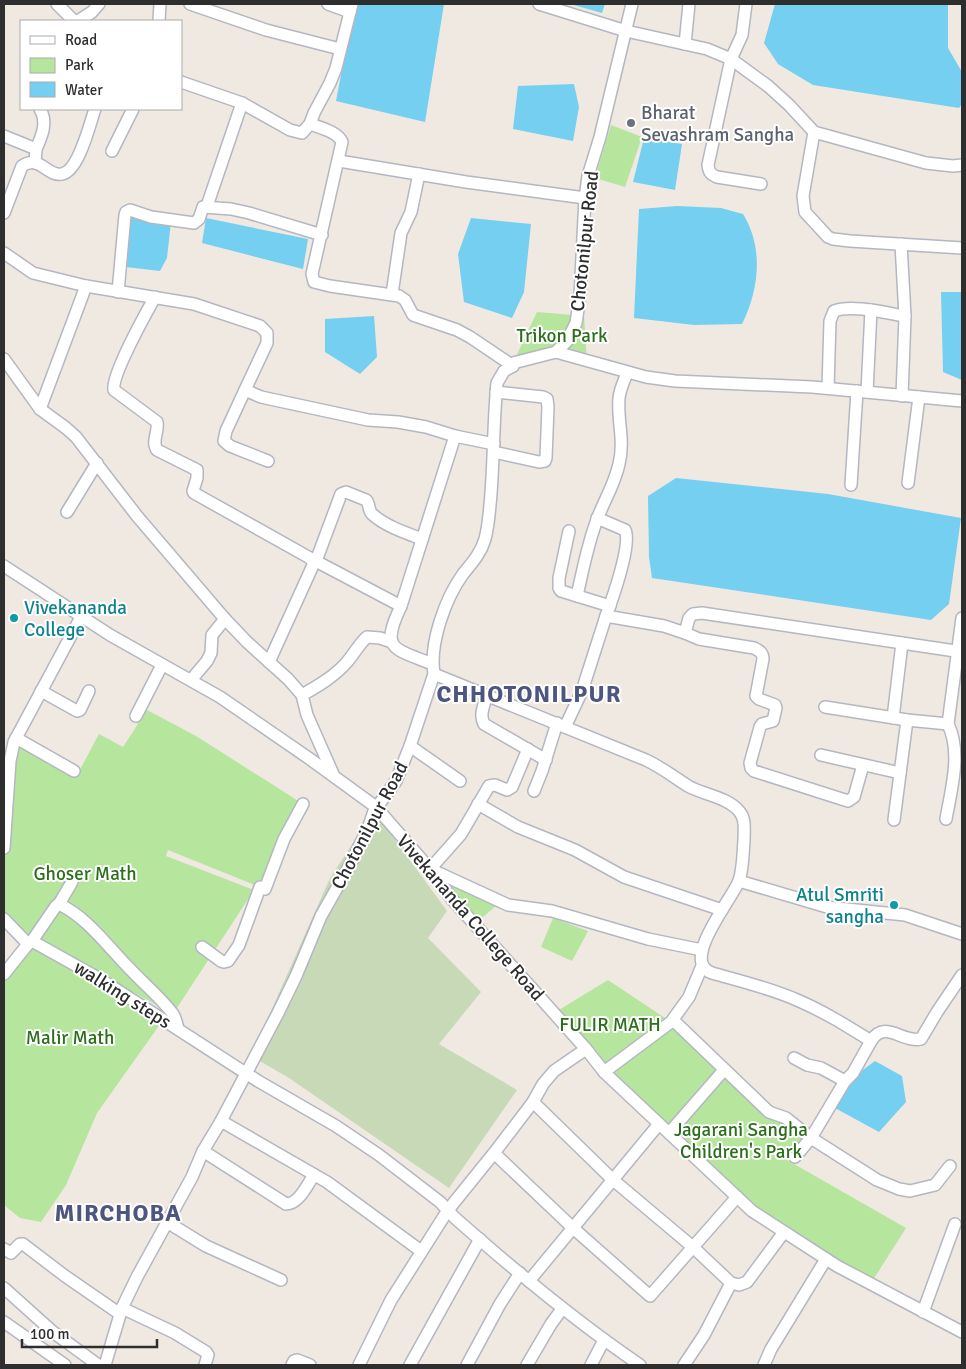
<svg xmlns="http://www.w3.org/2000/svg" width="966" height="1369" viewBox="0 0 966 1369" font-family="Signika,sans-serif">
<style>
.green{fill:#b6e59e}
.cemetery{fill:#c8d9b8}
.water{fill:#75cff0}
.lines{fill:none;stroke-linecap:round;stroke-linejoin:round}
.minor-casing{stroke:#b4b7c1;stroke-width:14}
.minor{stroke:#fff;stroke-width:11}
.worship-dot{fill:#6b7280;stroke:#fff;stroke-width:2}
.culture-dot{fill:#0f9aa8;stroke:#fff;stroke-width:2}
.labels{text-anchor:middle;stroke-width:4;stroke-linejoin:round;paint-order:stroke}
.worship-label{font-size:19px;fill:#5b616d;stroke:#fff;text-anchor:start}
.street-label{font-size:19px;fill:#2e2e2e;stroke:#fff}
.park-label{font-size:19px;fill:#2c6e1b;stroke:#fff}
.culture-label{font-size:19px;fill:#0d838f;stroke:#fff;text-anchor:start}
.district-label{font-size:24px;font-weight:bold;letter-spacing:1px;fill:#4d5680;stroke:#fff}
</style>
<rect width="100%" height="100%" fill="#efe9e1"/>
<g class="green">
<path d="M611,125L642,137L625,187L595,178Z"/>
<path d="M537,312L584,316L587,361L551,354L513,363Z"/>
<path d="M147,710L196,736L303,804L265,889L168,850L166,856L254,890L173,1014L37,939L27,940L4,914V851L18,744L76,777L99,734L123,747Z"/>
<path d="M440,877L497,905L476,923Z"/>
<path d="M553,918L588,931L572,961L541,947Z"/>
<path d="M31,947L163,1020L97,1113L66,1185L41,1222L20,1218L4,1205V960L11,966Z"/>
<path d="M608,980L671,1022V1025L718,1071L806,1138L787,1160L906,1228L873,1280L785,1231L756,1208L604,1072L554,1013Z"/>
</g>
<path class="cemetery" d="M374,811L447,911L428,938L481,992L439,1044L517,1090L449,1188L289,1078L251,1056L330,878Z"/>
<g class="water">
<path d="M357,4H444L425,122L336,101L350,28Z"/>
<path d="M570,4H605L602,13Z"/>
<path d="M775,4H948V48L962,72V104L959,108L813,85L778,64L764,43Z"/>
<path d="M574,84L579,107L573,141L513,129L518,86Z"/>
<path d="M644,138L682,144L675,190L633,182Z"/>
<path d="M677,206L721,208L743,214C764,248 759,290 742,324L694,325L634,318L639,209Z"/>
<path d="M128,217L171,222L167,258L160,271L126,267Z"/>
<path d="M206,218L308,239L303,269L202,243Z"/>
<path d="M471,218L531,224L524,292L512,318L464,302L458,254Z"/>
<path d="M941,292H962V380L943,372Z"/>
<path d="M374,316L377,357L360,374L325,352V319Z"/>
<path d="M676,478L828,494L961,518L949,604L931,620L652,578L649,557L648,496Z"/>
<path d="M875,1061L902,1076L906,1102L879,1132L835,1108L845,1083Z"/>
</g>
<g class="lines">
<g class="minor-casing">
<g id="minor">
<path d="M57,4L74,21"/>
<path d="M190,4L266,30L340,49"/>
<path d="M328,4L350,12"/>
<path d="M539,4L626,31L707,49L731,59L768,86L789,105L814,132L926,163L953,166L962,165"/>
<path d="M746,4L742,35L731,59L708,165C709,172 710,174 717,177L761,184"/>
<path d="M78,21L92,12L99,4"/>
<path d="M159,21L160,4"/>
<path d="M685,44L689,4"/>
<path d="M181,82L242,103L290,130L302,133L310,124L314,113L330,83L336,68L352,4"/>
<path d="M310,124C321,128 338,132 342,142L312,274L314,282L330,286L399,296L405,300L413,315L457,330L470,337L513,366"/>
<path d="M814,132L803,196L805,212L828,237L833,239L850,241L962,248"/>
<path d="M4,136L36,149L35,163"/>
<path d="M36,149C42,136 48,122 40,109"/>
<path d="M112,151L133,109"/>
<path d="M339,161L466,182L585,198"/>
<path d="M207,206L242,103"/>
<path d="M4,213L22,166C40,154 47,177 62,174C79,171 90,123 95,109"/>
<path d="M901,244L905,316L902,396"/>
<path d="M4,253L33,273L86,286L194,304L260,326L267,333V343L245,390L261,397L368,420L398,422L426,427L455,436L494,444"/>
<path d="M118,292L125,215L126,212L130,210L151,217L194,223L199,219L203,207L231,209L249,213L322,235"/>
<path d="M392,294L401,233L411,212L419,174"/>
<path d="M155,297C146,313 111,376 114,390L157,422C159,432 151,441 157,450L197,470V478L193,491L194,493L310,558L314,563L269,662"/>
<path d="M556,352L646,377L675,381L812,387L962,401"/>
<path d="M4,359L40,409L66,428L76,437L137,516L225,619L247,642L288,679L302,695L307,715L333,774"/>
<path d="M828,388L830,321L834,311C851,304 887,313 905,316"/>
<path d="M245,390L226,431L224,441L230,446L268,461"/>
<path d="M867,392L871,310"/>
<path d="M40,409L86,286"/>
<path d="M494,452L539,462L545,461L546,458L548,407L547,399L543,397L496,392"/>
<path d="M908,483L919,397"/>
<path d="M851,485L857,391"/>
<path d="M67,512L97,463"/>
<path d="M597,518L625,530C632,544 612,600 606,616"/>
<path d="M569,531L559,578V588L561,591L610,606"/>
<path d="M310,558L401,606"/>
<path d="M316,561L341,494L346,492L366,500C370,504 368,510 372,514C385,526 406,533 422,539"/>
<path d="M4,566L110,635L220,697L310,759L376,807L430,869L452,899L586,1049L605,1073L752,1211L837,1266L962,1332"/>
<path d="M577,596C583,569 588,542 598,517C605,499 615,483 619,464C625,439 617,421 619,398C620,389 624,381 627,373"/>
<path d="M685,633L689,618L693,614L702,613L962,652"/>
<path d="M432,664C393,648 380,650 401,606L455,436"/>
<path d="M434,674L646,760C661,767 674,777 688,786C704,795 727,797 739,811C746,819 744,829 744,840C743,853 743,869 739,881C732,899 679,962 712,973C740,981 770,988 797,1000C823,1011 847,1026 871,1041L853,1073L845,1081L811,1138L795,1157"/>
<path d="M191,680L207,661L211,653L212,635L225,619"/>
<path d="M41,691L77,711L80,710L89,691"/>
<path d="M302,695C318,686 335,676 347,662C354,654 359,644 367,637L380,638L392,642"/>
<path d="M487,695C484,705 479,715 484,724L546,760"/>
<path d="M825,707L907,720L948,724L962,618"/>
<path d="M136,716L162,665"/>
<path d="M893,718L902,643"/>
<path d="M565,727L582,691L606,616L664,626L685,633L699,639L754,648C760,651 763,653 763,659L756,696L759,699L775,705L776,708L773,721L762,724L760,727L750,763L751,768L754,771L848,801L854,797L863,765"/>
<path d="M16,738L74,771"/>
<path d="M410,746L460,781"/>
<path d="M528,749L512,787L507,790L495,785L489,786L461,834L430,869L508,905L552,911L648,939L702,950"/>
<path d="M821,755L900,773"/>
<path d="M534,791L542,771L557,723"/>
<path d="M478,804L518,827L575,850L624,877L722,910"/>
<path d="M946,819C951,790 962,753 948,724"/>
<path d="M894,820L907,720"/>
<path d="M4,848L10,761L14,742L81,617"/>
<path d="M739,881L827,907L905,915L962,934"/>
<path d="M265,889L284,839L303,804"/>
<path d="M59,904L72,882"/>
<path d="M4,919L28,944L32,941L100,979L258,1081L336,1126L379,1155L440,1202L455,1218C514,1270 575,1321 640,1365"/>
<path d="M32,941L56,906L59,904C88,918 108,947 130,969C144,984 161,998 173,1014C176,1019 177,1024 178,1029"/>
<path d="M202,947L221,961L224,962L228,961L239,945L260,887"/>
<path d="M4,974L28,944"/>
<path d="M673,1020L769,1112L786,1118L811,1138L877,1180L899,1189L910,1191L935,1185L950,1166"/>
<path d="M871,1041C885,1019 902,1043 921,1039L937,1012L962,975"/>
<path d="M794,1058L807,1065L821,1068L845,1081"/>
<path d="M604,1072L671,1022L689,997L702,966"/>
<path d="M533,1102L612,1179L694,1248L731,1283L739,1285L747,1282L784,1232"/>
<path d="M221,1121L327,1182L421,1251"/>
<path d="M669,1133L724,1070"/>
<path d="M203,1151L286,1204C299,1204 307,1185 314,1175"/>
<path d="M494,1153L573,1228L650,1296L737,1197"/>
<path d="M167,1222L206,1246L281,1280"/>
<path d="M4,1249L11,1253L20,1244H23L65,1276L120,1314"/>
<path d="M529,1281L659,1124"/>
<path d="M4,1288L53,1332L98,1365"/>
<path d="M122,1308L175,1333L206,1352L208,1355L205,1365"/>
<path d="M923,1312L955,1224"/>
<path d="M4,1322L65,1365"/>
<path d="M105,1365L122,1308L137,1277L192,1177L203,1151L221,1121L278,1013L296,976L321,916L351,863L369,826L374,811L396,781L410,746L434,674C429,644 445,599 463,574C472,563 481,553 485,539C488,528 489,516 490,505C494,464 493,424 497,383L504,371L513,366V363L556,352L567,341L576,323L580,296L585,198L588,176L600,137L632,4"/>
<path d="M292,1365L294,1361L297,1360L310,1365"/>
<path d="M359,1365L391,1300L448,1210L494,1153L533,1102L543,1084L554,1071L586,1049"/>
<path d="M410,1365L480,1239"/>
<path d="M467,1365L500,1304L520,1273"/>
<path d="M527,1365L551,1324L562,1309"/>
<path d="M591,1365L604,1340"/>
<path d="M684,1365L704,1335L731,1283"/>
<path d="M764,1365L771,1349L826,1259"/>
</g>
</g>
<use href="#minor" class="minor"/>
</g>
<circle class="worship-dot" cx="631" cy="123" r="5"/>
<g class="culture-dot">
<circle cx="14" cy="618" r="5"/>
<circle cx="894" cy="905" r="5"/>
</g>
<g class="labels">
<g class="worship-label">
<text x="641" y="119">Bharat<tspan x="641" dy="22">Sevashram Sangha</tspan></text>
</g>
<g class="street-label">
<text transform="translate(584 241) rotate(-84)" y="7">Chotonilpur Road</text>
<text transform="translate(369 825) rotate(-62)" y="7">Chotonilpur Road</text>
<text transform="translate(471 917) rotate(49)" y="7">Vivekananda College Road</text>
<text transform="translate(123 994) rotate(32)" y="7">walking steps</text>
</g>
<g class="park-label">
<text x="562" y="342">Trikon Park</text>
<text x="85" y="880">Ghoser Math</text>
<text x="610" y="1031">FULIR MATH</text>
<text x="70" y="1044">Malir Math</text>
<text x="741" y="1136">Jagarani Sangha<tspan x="741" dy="22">Children's Park</tspan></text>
</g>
<g class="culture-label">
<text x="24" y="614">Vivekananda<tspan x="24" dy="22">College</tspan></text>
<text x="884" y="901" text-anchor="end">Atul Smriti<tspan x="884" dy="22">sangha</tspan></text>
</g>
<g class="district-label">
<text x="529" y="702">CHHOTONILPUR</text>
<text x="118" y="1221">MIRCHOBA</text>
</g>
</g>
<rect width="966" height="1369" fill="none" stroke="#2e2e2e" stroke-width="10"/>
<rect x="20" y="20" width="162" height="90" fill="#ffffff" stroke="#ababab"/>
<rect x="30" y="36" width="25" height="8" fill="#ffffff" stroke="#ababab"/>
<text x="65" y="45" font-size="15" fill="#2e2e2e">Road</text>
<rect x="30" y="58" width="25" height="15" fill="#b6e59e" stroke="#ababab"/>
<text x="65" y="70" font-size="15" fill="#2e2e2e">Park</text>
<rect x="30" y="82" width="25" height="15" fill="#75cff0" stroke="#ababab"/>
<text x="65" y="95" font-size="15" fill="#2e2e2e">Water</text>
<path d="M22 1339v8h135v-8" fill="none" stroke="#2e2e2e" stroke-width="2.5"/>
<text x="30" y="1339" font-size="15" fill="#2e2e2e" stroke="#ffffff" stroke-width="4" paint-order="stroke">100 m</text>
</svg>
